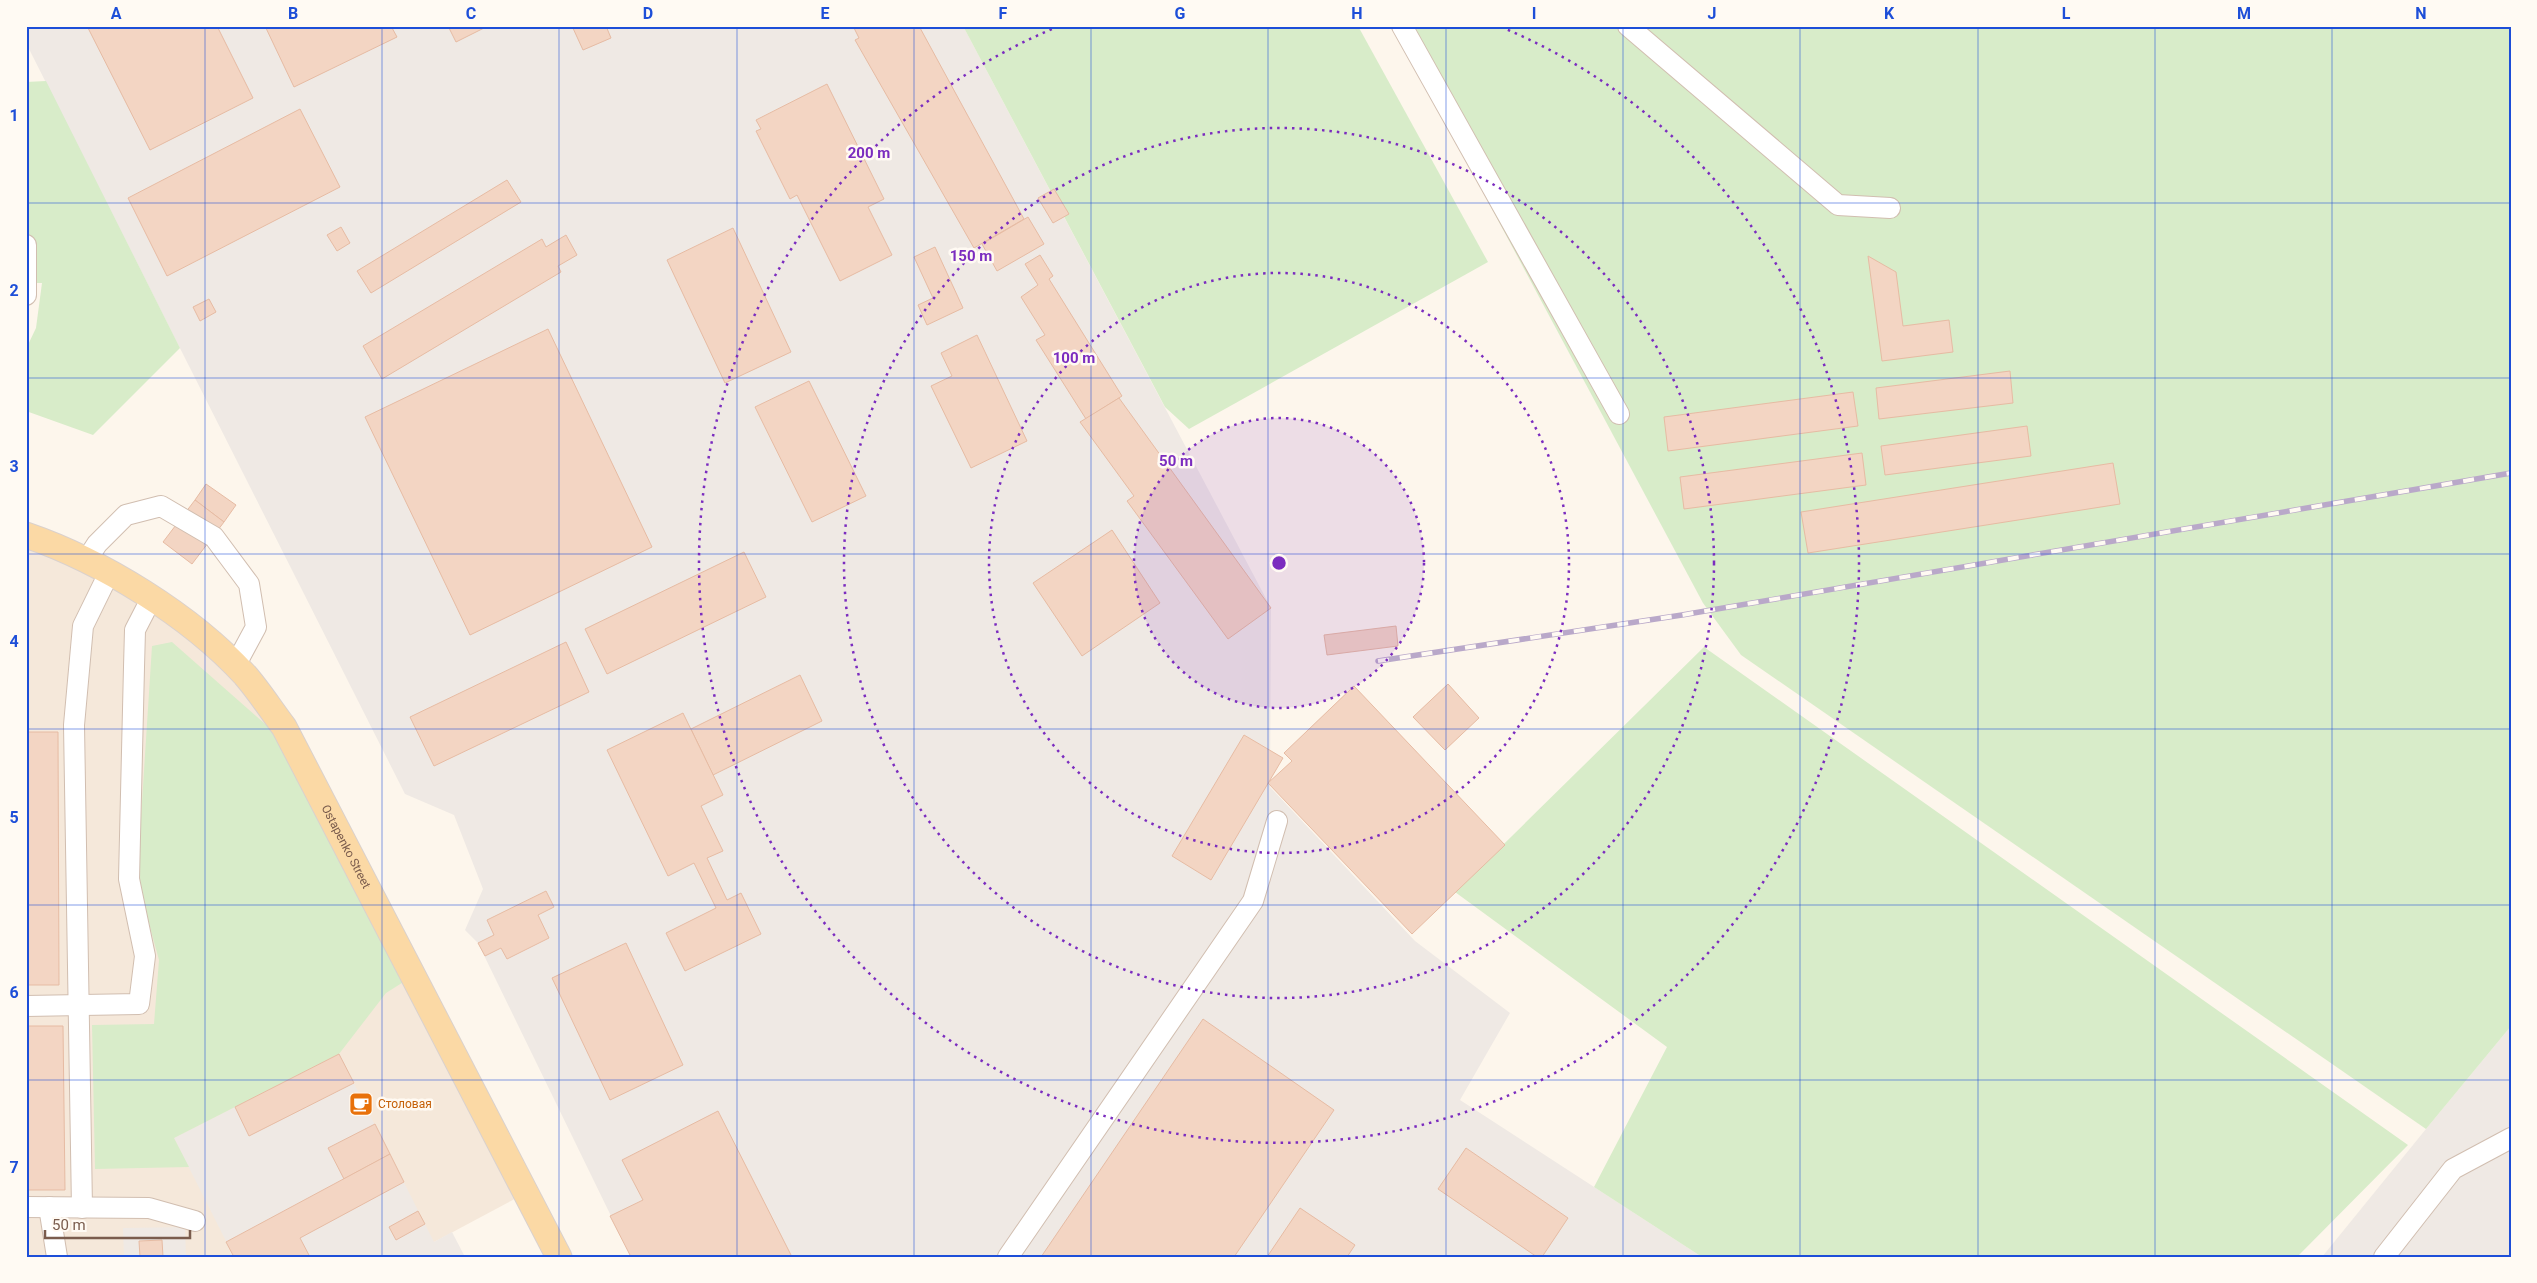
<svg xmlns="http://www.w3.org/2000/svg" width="2537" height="1283" viewBox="0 0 2537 1283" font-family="Roboto,sans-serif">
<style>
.residential{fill:#f5e8da}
.industrial{fill:#efe9e4}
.green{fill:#d8ecc9}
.building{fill:#f3d5c3;stroke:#e6bba3}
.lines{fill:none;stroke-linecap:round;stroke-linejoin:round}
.minor-casing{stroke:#d1beb0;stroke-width:22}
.major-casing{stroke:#dad1cd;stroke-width:27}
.minor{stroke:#fff;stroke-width:20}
.major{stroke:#fbd9a5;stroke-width:25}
.rail-casing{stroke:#b9a8c9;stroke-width:5.5}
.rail{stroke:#fffaf3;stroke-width:4;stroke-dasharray:11;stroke-linecap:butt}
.grid{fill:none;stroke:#1d4ed8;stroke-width:1;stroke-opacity:0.55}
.ring{fill:none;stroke:#7b2cbf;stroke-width:2.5;stroke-dasharray:2.5 5}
.labels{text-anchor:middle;stroke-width:5;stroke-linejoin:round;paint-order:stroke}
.street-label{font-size:12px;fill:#7a5c4d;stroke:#fffaf3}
.food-label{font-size:12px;fill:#c56008;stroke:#fffaf3;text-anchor:start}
.centre{fill:#7b2cbf;stroke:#fffaf3;stroke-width:2.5}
.ring-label{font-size:15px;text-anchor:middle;font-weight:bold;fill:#7b2cbf;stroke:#fffaf3;stroke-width:5;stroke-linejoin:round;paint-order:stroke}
.neatline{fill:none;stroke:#1d4ed8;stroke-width:2}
.grid-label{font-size:16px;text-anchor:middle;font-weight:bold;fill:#1d4ed8}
</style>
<rect width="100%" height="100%" fill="#fdf6ec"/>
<path class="residential" d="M26,535L179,615L284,727L526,1193L406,1257H26Z"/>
<g class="industrial">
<path d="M26,26H963L1271,608L1270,787L1415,941L1510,1013L1460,1100L1702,1257H631L478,943L465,930L483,889L454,815L405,794L26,43Z"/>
<path d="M2511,1026V1257H2322L2426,1129Z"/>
<path d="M339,1054L434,1242L452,1232L465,1257H234L174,1138Z"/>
<path d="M185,1227L186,1257H124L123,1228Z"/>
</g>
<g class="green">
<path d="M963,26H1358L1488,262L1189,429L1165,407Z"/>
<path d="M1394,26H2511V1026L2426,1129L1741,655L1703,603Z"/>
<path d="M46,81L180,348L93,435L26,411V349L36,328L42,283H26V82Z"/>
<path d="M172,642L280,737L405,981L386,993L339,1054L174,1138L189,1167L95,1169L92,1025L154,1024L159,960L137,880L152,646Z"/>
<path d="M1704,647L2408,1145L2297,1257H1702L1594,1187L1667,1047L1455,892Z"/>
</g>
<g class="building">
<path d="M87,26H217L253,98L150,150Z"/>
<path d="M265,26H391L397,37L294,87Z"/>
<path d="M448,26H488L456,42Z"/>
<path d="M572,26H606L611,38L583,50Z"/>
<path d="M853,26H919L1024,219L974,248L855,40L859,38Z"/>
<path d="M827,84L884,199L868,207L892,255L840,281L797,195L790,199L756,131L761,129L756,120Z"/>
<path d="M300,109L340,187L167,276L128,198Z"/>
<path d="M507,180L521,202L371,293L357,271Z"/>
<path d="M1054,189L1069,214L1053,223L1038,198Z"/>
<path d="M1028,217L1044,244L997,271L982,244Z"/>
<path d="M341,227L350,243L337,251L327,235Z"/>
<path d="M733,228L791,352L725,383L667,260Z"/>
<path d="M566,235L577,255L558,266L561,272L382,379L363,346L542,239L546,247Z"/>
<path d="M935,247L963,308L927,325L918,305L933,298L914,257Z"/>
<path d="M1040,255L1053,276L1049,279L1122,396L1086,419L1036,340L1045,335L1021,297L1038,285L1025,264Z"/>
<path d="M1868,256L1896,272L1903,326L1949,320L1953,352L1882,361Z"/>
<path d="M209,299L216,312L200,321L193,307Z"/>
<path d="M548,329L652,547L470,635L365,417Z"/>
<path d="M977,335L1027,441L971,468L931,386L952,376L941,353Z"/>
<path d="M2010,371L2013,403L1879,419L1876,388Z"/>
<path d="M809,381L866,496L812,522L755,407Z"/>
<path d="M1853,392L1858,426L1668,451L1664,417Z"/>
<path d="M1119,398L1271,608L1228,639L1127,501L1134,496L1080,422Z"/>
<path d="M2027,426L2031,456L1885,475L1881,446Z"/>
<path d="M1862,453L1866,485L1684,509L1680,477Z"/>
<path d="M2113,463L2120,504L1808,553L1801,512Z"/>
<path d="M206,484L236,505L224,522L195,500Z"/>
<path d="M195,500L224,522L192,564L163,542Z"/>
<path d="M1112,530L1160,603L1082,656L1033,583Z"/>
<path d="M744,552L766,597L607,674L585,629Z"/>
<path d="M1396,626L1398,646L1327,655L1324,635Z"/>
<path d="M566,642L589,692L434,766L410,717Z"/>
<path d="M800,675L822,721L713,775L691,729Z"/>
<path d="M1448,684L1479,718L1445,750L1413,717Z"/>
<path d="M1354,686L1505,845L1412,934L1268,783L1292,761L1284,753Z"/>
<path d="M683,713L723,795L701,806L723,851L707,858L727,900L741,893L761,934L685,971L666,933L716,908L694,863L668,876L607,750Z"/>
<path d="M26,732H58L59,985H26Z"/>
<path d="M1244,735L1283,758L1211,880L1172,856Z"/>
<path d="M546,891L554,907L538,915L549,938L507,959L501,948L485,956L478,943L494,935L487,920Z"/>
<path d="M626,943L683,1065L610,1100L552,978Z"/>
<path d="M1203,1019L1334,1110L1234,1257H1041Z"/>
<path d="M26,1026H63L65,1190H27Z"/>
<path d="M339,1054L354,1083L249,1136L235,1107Z"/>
<path d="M718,1111L792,1257H631L610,1216L643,1200L622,1160Z"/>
<path d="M375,1124L390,1154L344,1179L328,1148Z"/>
<path d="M1466,1148L1568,1218L1542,1257H1537L1438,1189Z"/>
<path d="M390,1154L404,1182L300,1238L310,1257H234L226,1242Z"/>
<path d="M1300,1208L1355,1245L1347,1257H1267Z"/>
<path d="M418,1211L425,1224L396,1240L389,1227Z"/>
<path d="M162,1240L163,1257H140L139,1241Z"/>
</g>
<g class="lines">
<g class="minor-casing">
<g id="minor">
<path d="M1402,26L1619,414"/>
<path d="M1628,26L1838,205L1890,208"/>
<path d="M26,245V295"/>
<path d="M86,561L97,544L126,515L161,506L214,537L249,584L256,627L235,666"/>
<path d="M26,1006L139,1004L145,956L129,879L134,667L135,630L151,599"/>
<path d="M26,1207L149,1208L195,1221"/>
<path d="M49,1207L57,1257"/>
<path d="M82,1208L74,725L83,626L109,573"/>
<path d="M1008,1257L1253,901L1277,821"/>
<path d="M2384,1257L2453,1169L2511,1138"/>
</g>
</g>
<g class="major-casing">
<g id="major">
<path id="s1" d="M26,535C102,561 191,616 245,675C259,691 271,710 284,727L559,1257"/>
</g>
</g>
<use href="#minor" class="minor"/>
<use href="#major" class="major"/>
<g class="rail-casing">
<path id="rail" d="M1378,661L1682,615L2511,473"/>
</g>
<use href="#rail" class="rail"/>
</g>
<path class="grid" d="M205,26V1257M382,26V1257M559,26V1257M737,26V1257M914,26V1257M1091,26V1257M1268,26V1257M1446,26V1257M1623,26V1257M1800,26V1257M1978,26V1257M2155,26V1257M2332,26V1257M26,203H2511M26,378H2511M26,554H2511M26,729H2511M26,905H2511M26,1080H2511"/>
<circle cx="1279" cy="563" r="145" fill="#7b2cbf" fill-opacity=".12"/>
<g class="ring">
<circle cx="1279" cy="563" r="145"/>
<circle cx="1279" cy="563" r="290"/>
<circle cx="1279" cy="563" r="435"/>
<path d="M1501 27A580 580 0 1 1 1057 27"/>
</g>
<defs>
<g id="cafe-square" transform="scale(1.25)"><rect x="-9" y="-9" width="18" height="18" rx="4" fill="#e8710a" stroke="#fffaf3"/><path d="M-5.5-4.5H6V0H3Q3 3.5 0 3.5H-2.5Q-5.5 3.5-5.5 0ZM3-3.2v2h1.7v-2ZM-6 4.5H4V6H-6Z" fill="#fff"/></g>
</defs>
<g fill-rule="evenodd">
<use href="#cafe-square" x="361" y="1104"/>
</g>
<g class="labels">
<g class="street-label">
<text dy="4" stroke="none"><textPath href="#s1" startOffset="462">Ostapenko Street</textPath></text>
</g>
<g class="food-label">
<text x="378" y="1108">Столовая</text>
</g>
</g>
<circle cx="1279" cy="563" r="8" class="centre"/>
<g class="ring-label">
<text x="869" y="158">200 m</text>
<text x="971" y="261">150 m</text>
<text x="1074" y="363">100 m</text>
<text x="1176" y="466">50 m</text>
</g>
<rect width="2537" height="1283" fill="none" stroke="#fffaf3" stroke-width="55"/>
<path d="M45 1230v8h145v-8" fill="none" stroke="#7a5c4d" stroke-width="2.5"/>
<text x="52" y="1230" font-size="15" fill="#7a5c4d" stroke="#fffaf3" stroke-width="4" paint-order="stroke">50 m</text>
<rect x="28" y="28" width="2482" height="1228" class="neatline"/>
<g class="grid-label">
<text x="116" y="19">A</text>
<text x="293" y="19">B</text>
<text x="471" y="19">C</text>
<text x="648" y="19">D</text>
<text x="825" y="19">E</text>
<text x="1003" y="19">F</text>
<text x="1180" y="19">G</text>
<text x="1357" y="19">H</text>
<text x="1534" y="19">I</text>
<text x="1712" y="19">J</text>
<text x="1889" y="19">K</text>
<text x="2066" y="19">L</text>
<text x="2244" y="19">M</text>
<text x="2421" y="19">N</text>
<text x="14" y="121">1</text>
<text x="14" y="296">2</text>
<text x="14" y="472">3</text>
<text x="14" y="647">4</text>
<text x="14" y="823">5</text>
<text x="14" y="998">6</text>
<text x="14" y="1173">7</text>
</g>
</svg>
